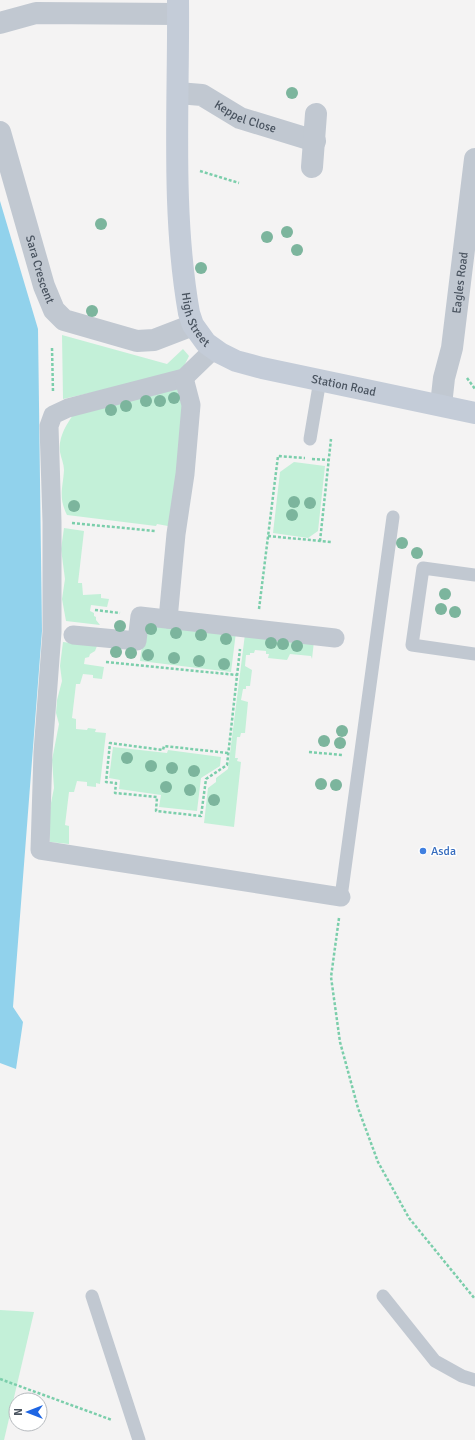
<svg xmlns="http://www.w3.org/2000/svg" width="475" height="1440" viewBox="0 0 475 1440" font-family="Signika,sans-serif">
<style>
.green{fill:#c3f0d8}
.water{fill:#91d2ec}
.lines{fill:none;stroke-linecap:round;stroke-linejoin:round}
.path{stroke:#7bceab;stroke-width:2.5;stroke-dasharray:3 2;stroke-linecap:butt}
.service{stroke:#c1c8d1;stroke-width:13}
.pedestrian{stroke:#c1c8d1;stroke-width:19}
.minor{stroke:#c1c8d1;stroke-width:22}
.secondary{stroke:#c4ccd8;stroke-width:22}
.tree{fill:#7cb59d}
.shop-dot{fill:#3f7fe0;stroke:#fff;stroke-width:1.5}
.labels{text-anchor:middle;stroke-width:3;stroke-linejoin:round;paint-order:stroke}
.street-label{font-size:12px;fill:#4a5460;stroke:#fff}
.shop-label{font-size:12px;fill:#366cbe;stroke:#fff;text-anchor:start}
</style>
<rect width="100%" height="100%" fill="#f4f3f3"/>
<g class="green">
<path d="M62,335L167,364L183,349L189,356L184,366L174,374L63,399Z"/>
<path d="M177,389L183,393L179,487L168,526L157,524L156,526L67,515C58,497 63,488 64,470C64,464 61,458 60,452C58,438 66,425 73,415Z"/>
<path d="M294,462L325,466L318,531L308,538L273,533L280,472Z"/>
<path d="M64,528L84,531L78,583H82L83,595L101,594V598L109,599L107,607L91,605L90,611L94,613V616L96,617V620L100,625L66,621L62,599L65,579L61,549Z"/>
<path d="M145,622L236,632L231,672L140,661Z"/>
<path d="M245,634L314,641L312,659L311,656L290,654L287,660L268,658L269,654H266V651L255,650L254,653H250V655H246L245,666L252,670L250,686H246V689H243L241,700L248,702L245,733H241L240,737H237L235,758H238L237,761L241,762L234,827L204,823L208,788L216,782V778L228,769Z"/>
<path d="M63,642L97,646L95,651L90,654L89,657L85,658L84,664L104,667L102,679L93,678V675L83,674L80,684H76L72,718L76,719V729L87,730L88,728L96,729L95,732L106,733L100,784L96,783V787L87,786V782L77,781L74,792H69L65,825L69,826V844L50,842L49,813L54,788L52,760L59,724L56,713L57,700L62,681L60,666Z"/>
<path d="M113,747L167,753L168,750L221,757L220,766L201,778L197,811L159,807L161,795L119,789L120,780L109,778Z"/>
<path d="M0,1310L34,1312L4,1440H0Z"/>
</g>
<path class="water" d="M0,201L38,329L42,631L13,1007L23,1022L16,1069L0,1063Z"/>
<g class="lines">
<g class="path">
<path d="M200,171L239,183"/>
<path d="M52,348L53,392"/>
<path d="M467,378L475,389"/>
<path d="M312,459L329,460"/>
<path d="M72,523L155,531"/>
<path d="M268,536L331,542"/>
<path d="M320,541L331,439"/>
<path d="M259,609L278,456L305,458"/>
<path d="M95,610L120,613"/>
<path d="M106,662L237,675"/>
<path d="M309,752L342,755"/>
<path d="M228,753L164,746L163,750L110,743L106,782L116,783L115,793L157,797L156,811L201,816L206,779L227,765L240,649"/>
<path d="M339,918L331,977L340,1042L358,1108L378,1162L409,1218L475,1299"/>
<path d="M0,1379L112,1420"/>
</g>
<g class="service">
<path d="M310,439L320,380"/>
<path d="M475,575L423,568L412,645L475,654"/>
<path d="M341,897L393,517"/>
<path d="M92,1296L139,1440"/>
<path d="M383,1296L435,1361L462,1376L475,1380"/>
</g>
<g class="pedestrian">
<path d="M214,349L184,378L68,408L53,415L49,426L52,522V632L43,752L40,850L341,897"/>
<path d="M168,619L176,534L185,474L191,405L184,378"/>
<path d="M73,635L137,641L140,616L335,638"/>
</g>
<g class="minor">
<path d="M0,23L36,13L178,14"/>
<path id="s1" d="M178,93L202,95L240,118L315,141"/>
<path id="s2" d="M0,132L44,286L54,310L64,320L137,341L154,340L193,325"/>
<path d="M312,167L316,114"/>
<path id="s3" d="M441,405L444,378L452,348L475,159"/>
</g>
<path class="secondary" id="s4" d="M178,0C179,103 171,211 189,313L193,325L206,343L220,353L236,361L262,368L475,413"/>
</g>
<g class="tree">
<circle cx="292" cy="93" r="6"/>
<circle cx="101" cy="224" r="6"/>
<circle cx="287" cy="232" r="6"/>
<circle cx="267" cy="237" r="6"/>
<circle cx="297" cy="250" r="6"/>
<circle cx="201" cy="268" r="6"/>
<circle cx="92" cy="311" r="6"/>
<circle cx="174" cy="398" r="6"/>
<circle cx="146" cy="401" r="6"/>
<circle cx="160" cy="401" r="6"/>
<circle cx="126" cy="406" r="6"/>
<circle cx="111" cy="410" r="6"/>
<circle cx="294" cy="502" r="6"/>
<circle cx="310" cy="503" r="6"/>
<circle cx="74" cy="506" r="6"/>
<circle cx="292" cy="515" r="6"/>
<circle cx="402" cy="543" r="6"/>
<circle cx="417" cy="553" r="6"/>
<circle cx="445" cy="594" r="6"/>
<circle cx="441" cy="609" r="6"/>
<circle cx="455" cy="612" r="6"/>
<circle cx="120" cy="626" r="6"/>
<circle cx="151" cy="629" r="6"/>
<circle cx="176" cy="633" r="6"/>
<circle cx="201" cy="635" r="6"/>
<circle cx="226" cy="639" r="6"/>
<circle cx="271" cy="643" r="6"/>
<circle cx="283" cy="644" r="6"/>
<circle cx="297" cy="646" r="6"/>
<circle cx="116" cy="652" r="6"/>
<circle cx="131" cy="653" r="6"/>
<circle cx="148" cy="655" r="6"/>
<circle cx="174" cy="658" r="6"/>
<circle cx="199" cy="661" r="6"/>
<circle cx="224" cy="664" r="6"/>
<circle cx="342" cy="731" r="6"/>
<circle cx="324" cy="741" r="6"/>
<circle cx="340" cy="743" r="6"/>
<circle cx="127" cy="758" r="6"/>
<circle cx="151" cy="766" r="6"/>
<circle cx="172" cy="768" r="6"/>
<circle cx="194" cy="771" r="6"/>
<circle cx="321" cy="784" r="6"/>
<circle cx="336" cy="785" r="6"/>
<circle cx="166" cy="787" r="6"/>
<circle cx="190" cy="790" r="6"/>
<circle cx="214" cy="800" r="6"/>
</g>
<circle class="shop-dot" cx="423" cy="851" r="4"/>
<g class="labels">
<g class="street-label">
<text dy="4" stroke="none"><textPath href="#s1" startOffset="73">Keppel Close</textPath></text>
<text dy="4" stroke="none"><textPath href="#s2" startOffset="143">Sara Crescent</textPath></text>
<text dy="4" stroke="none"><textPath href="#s3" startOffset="124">Eagles Road</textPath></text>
<text dy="4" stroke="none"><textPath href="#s4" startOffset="322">High Street</textPath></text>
<text dy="4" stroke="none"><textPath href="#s4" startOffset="494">Station Road</textPath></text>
</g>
<g class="shop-label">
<text x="431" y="855">Asda</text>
</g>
</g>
<g transform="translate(28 1412) rotate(270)"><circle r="19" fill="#ffffff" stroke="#b7bbbf"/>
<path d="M0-3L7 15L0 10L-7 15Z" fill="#1e65e3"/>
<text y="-6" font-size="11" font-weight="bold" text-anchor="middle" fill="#4a5460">N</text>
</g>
</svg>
